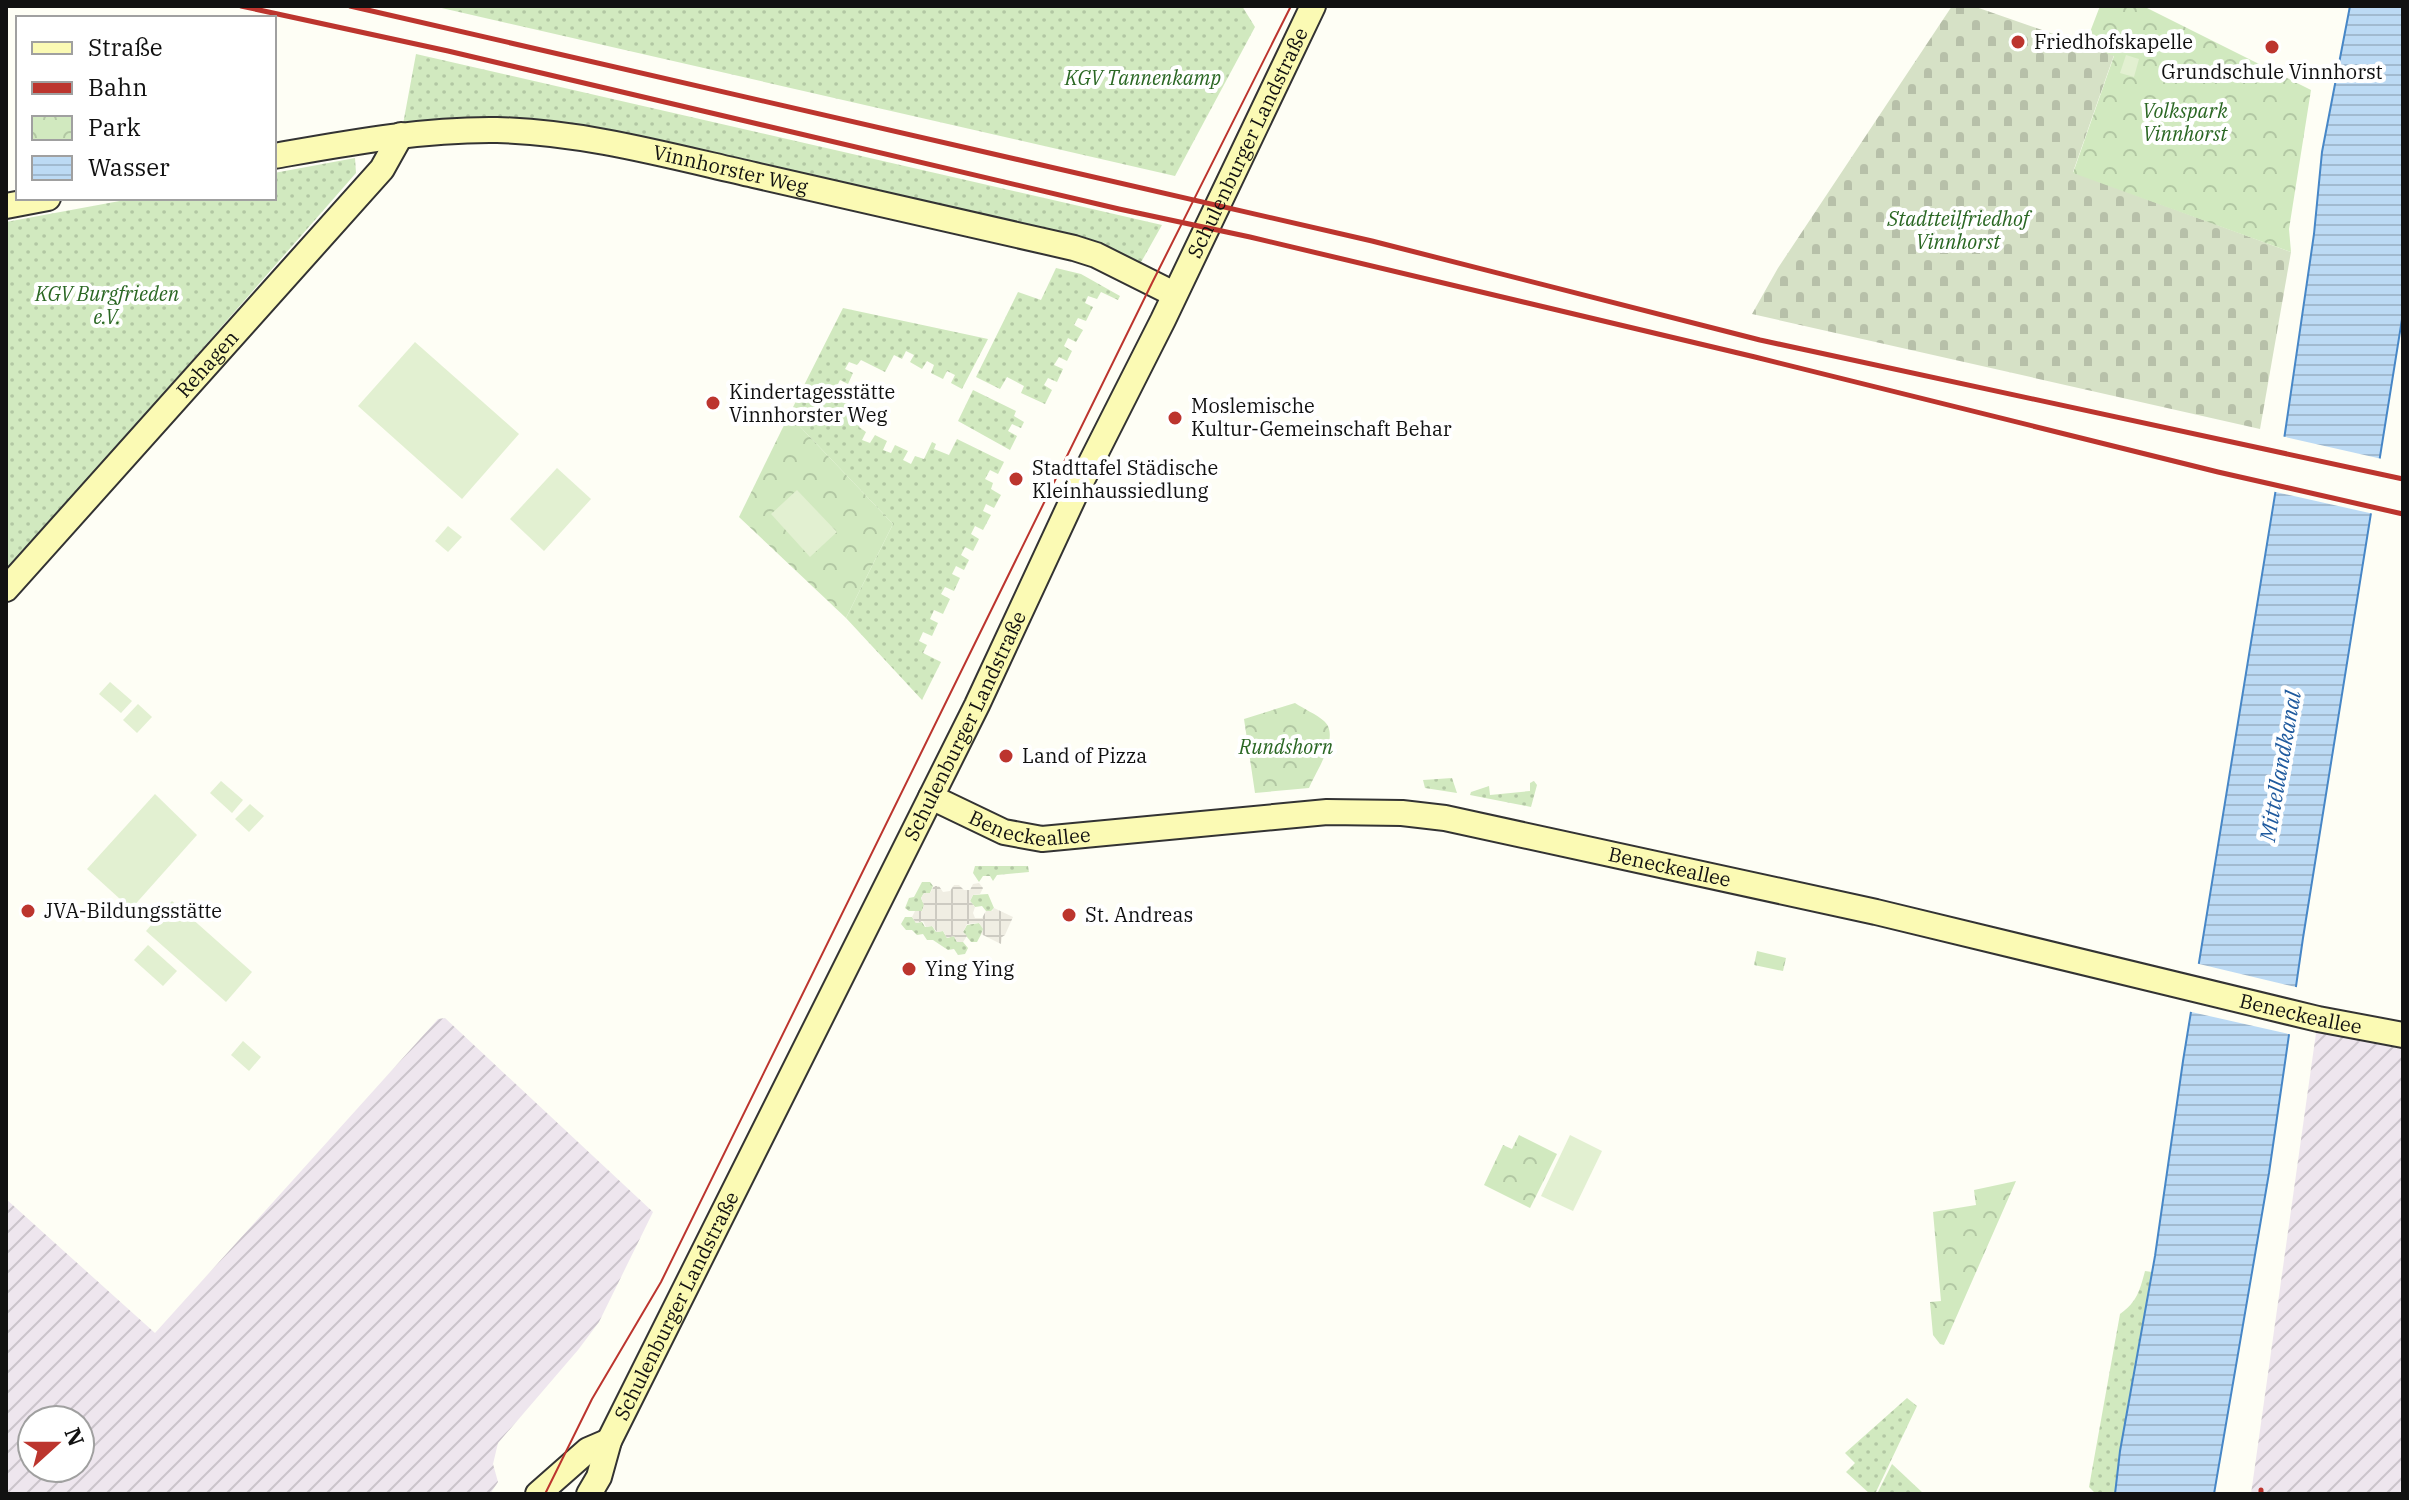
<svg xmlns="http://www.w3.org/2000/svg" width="2409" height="1500" viewBox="0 0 2409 1500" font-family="'IBM Plex Serif',serif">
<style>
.industrial{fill:url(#industrial-furrows);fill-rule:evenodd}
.grass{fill:url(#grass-dots)}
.cemetery{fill:url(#cemetery-stones)}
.park{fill:url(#park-crowns)}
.pitch{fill:#e2f0d1}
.plaza{fill:url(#plaza-grid)}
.water{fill:url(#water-rules);stroke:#4787c7;stroke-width:2}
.pier{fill:#fefef5}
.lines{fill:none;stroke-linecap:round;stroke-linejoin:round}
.secondary-casing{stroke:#333;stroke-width:28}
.secondary{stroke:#fbfab4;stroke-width:24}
.tram{stroke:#bc352e;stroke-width:2}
.rail{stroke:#bc352e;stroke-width:5}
.poi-dot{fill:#bc352e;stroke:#fff;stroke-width:3}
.labels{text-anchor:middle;stroke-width:8;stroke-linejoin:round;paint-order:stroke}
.poi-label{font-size:20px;fill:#111;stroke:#fff;text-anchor:start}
.park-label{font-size:20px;font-style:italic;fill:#2a6723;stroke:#fff}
.street-label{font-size:20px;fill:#111;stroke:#fff}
.water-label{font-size:22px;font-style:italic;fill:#1f5a9e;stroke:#fff}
</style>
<defs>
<pattern id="industrial-furrows" width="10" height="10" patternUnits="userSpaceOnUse" patternTransform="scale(2)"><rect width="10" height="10" fill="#eee6ee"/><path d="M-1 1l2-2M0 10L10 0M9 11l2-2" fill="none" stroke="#cbc4cb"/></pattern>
<pattern id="grass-dots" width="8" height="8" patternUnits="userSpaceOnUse" patternTransform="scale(2)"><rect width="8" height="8" fill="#d1e9bf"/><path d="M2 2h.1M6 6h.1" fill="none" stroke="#b2c7a3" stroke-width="1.8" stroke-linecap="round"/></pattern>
<pattern id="cemetery-stones" width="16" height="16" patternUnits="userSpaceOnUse" patternTransform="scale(2)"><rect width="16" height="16" fill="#d6e1c6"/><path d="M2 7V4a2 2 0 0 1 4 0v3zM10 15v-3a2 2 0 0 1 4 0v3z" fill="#b7c0a9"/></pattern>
<pattern id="park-crowns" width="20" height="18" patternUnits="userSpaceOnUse" patternTransform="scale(2)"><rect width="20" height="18" fill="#d1e9bf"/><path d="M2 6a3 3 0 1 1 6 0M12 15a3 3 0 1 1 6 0" fill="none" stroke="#b2c7a3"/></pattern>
<pattern id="plaza-grid" width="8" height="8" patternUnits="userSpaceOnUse" patternTransform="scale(2)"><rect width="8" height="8" fill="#f0eee3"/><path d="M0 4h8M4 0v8" fill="none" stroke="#cdcbc2"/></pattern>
<pattern id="water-rules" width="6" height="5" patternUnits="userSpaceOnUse" patternTransform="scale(2)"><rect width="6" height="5" fill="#bcdaf4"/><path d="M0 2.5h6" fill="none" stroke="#a1bad0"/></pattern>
</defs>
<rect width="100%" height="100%" fill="#fefef5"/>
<g class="industrial">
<path d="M445,1018L653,1212L599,1322L578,1350L498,1443L493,1464L498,1482L490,1494H6V1199L155,1333L438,1019ZM32,1420H80V1468H32Z"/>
<path d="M2318,1019L2403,1035V1494H2251Z"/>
</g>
<g class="grass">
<path d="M433,6H1242L1255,27L1175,176Z"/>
<path d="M416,54L1162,225L1135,273L636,149L401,135Z"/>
<path d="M355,158L356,173L6,573V222L136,198H274V173Z"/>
<path d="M1056,268L1081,274L1120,296L1118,300L1101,292L1097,299L1088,296L1085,303L1093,307L1086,321L1078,318L1074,325L1083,330L1076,342L1068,338L1064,346L1072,351L1067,361L1059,357L1054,365L1063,369L1057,382L1048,378L1044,385L1052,390L1045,404L1021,393L1024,386L1007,377L1000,389L976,377L1018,292L1041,300Z"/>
<path d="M843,308L988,339L962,389L951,383L955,375L947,371L943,379L931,373L934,365L927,361L922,369L910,362L914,355L906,351L902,359L894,355L885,372L861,360L857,365L849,362L845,369L853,373L848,384L840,380L836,388L844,392L842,399L866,411L859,427L866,432L862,440L870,443L875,435L887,441L883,450L891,453L895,445L908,451L903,460L911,464L915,456L924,459L932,442L936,444L934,449L949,455L957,439L1004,462L998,474L990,470L985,479L993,483L991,489L1001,495L994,508L986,504L983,511L991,515L983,530L975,526L971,534L979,539L973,551L965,547L961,555L969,560L964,570L956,566L952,574L960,578L954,591L945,587L941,594L950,599L943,614L934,610L930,619L938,623L932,636L923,632L919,641L927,645L923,653L941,662L922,700L846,618L893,524L789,415Z"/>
<path d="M973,390L1016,411L1014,416L1024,422L1021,428L1012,424L1008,431L1017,436L1010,450L958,421Z"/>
<path d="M1452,778L1457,793L1425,788L1423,780Z"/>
<path d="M1534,781L1537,785L1531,807L1470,795L1471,792L1489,786L1490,795L1530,791V783Z"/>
<path d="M975,866H1028L1029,872L997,875L993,881L990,876H983L979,882L973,873Z"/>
<path d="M922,882H930L933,886L930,893H924L921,898L924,905L922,911H909L905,908L909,898L914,897Z"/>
<path d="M988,894L994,908L991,911H986L982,906L975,907L970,901L973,895Z"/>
<path d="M905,917H912L916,923L922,922L925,927L932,926L936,932L943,931L947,938L954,936L957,942H963L968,948L965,954L958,955L954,949L948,950L933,940H927L923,934L917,935L912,930H906L901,924Z"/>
<path d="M979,923L984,929L977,942H971L963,932L967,925Z"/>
<path d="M2145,1271L2152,1272L2120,1451L2115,1494H2096L2089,1487L2120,1314C2137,1302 2140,1290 2145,1271Z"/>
<path d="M1907,1398L1917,1406L1875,1494H1870L1846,1472L1855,1463L1845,1453Z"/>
<path d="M1892,1464L1924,1494H1877Z"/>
</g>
<path class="cemetery" d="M1952,6H1973L2114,55L2073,172L2291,252L2260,429L1752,314L1778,268Z"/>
<g class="park">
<path d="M2100,6H2143L2311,90L2289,229L2291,252L2073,173L2114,56L2085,45Z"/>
<path d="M789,415L893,524L846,618L739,517Z"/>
<path d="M1295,703C1304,709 1316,714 1324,721C1341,736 1316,771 1309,788L1255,793L1244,719Z"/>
<path d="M1757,951L1786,958L1783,971L1754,965Z"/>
<path d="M1519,1135L1557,1154L1530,1208L1484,1185L1503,1145L1512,1149Z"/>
<path d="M2016,1181L1944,1345L1940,1344L1933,1335L1930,1302L1941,1301L1933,1212L1976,1205L1974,1190Z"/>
</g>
<g class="pitch">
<path d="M2126,55L2139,59L2134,77L2120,73Z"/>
<path d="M415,342L519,434L462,499L358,406Z"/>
<path d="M557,468L591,499L544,551L510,519Z"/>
<path d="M797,490L837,532L810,557L771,514Z"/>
<path d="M448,526L462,537L448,552L435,541Z"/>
<path d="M110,682L132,701L121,713L99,694Z"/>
<path d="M138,704L152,717L137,733L123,720Z"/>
<path d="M221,781L243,800L232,813L210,793Z"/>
<path d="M155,794L197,835L131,909L87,869Z"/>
<path d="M250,804L264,816L249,832L235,819Z"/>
<path d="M172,901L252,972L226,1002L146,931Z"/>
<path d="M148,945L177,971L163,986L134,960Z"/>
<path d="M243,1041L261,1057L249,1071L231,1055Z"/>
<path d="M1570,1135L1602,1151L1573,1211L1541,1196Z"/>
</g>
<path class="plaza" d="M979,883L983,888L980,894L973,895L970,901L975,907L973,913L975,918H982L986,911H992L994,908L1013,917L1005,935L1002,937L1001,944L981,934L983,929L979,923L967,924L963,932L967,936L963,942H957L954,936L947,938L943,931L937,932L932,926L926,927L923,921L916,923L912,917L915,911H922L924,905L921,898L924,893H930L934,886H939L943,892L950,891L954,885H959L964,890H970L973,884Z"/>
<path class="water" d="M2350,6H2403V313L2303,938L2269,1173L2214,1494H2115L2120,1451L2155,1256L2183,1061L2285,433L2314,234L2322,152Z"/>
<g class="pier">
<path d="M2281,436L2382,459L2374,514L2271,491Z"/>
<path d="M2195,963L2300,988L2293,1035L2187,1011Z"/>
</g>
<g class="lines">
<g class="secondary-casing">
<g id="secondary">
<path id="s1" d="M274,156C348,143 422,129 497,130C584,132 670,156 754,175C861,200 968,223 1074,248L1096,255L1174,294"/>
<path d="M6,206L48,198"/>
<path id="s2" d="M6,589L382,169L401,135"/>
<path id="s3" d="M931,797L1004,832L1042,839L1327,812L1402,813L1445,818L1876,912L2318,1019L2403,1035"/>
<path d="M538,1494L588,1450L609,1441"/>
<path id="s4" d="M589,1494L599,1477L609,1441L977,705L1077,490L1163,320L1313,6"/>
</g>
</g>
<use href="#secondary" class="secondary"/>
<path class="tram" d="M545,1494L592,1399L661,1282L1152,283L1291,6"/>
<g class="rail">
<path d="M241,6L448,51L1119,209L1250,237L1755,357L2218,472L2403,514"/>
<path d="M350,6L1372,241L1760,340L2403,479"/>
<path d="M2261,1490V1494"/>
</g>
</g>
<g class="poi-dot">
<circle cx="2018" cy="42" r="8"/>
<circle cx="2272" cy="47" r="8"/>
<circle cx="713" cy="403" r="8"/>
<circle cx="1175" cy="418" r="8"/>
<circle cx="1016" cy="479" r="8"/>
<circle cx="1006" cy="756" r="8"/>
<circle cx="28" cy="911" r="8"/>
<circle cx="1069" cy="915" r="8"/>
<circle cx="909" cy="969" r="8"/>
</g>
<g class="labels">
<g class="poi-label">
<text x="2034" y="49">Friedhofskapelle</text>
<text x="2272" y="79" text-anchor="middle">Grundschule Vinnhorst</text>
<text x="729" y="399">Kindertagesstätte<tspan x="729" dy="23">Vinnhorster Weg</tspan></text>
<text x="1191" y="413">Moslemische<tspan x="1191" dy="23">Kultur-Gemeinschaft Behar</tspan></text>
<text x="1032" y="475">Stadttafel Städische<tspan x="1032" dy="23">Kleinhaussiedlung</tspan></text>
<text x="1022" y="763">Land of Pizza</text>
<text x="44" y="918">JVA-Bildungsstätte</text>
<text x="1085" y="922">St. Andreas</text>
<text x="925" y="976">Ying Ying</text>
</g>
<g class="park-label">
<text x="1143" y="85">KGV Tannenkamp</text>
<text x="2185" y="118">Volkspark<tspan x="2185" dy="23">Vinnhorst</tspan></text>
<text x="1958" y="226">Stadtteilfriedhof<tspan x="1958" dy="23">Vinnhorst</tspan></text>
<text x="107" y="301">KGV Burgfrieden<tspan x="107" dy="23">e.V.</tspan></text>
<text x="1286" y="754">Rundshorn</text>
</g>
<g class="street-label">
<text dy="7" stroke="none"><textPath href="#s4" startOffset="1504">Schulenburger Landstraße</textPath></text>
<text dy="7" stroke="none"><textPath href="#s1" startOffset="462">Vinnhorster Weg</textPath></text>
<text dy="7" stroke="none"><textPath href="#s2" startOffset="302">Rehagen</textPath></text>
<text dy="7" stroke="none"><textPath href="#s4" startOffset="856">Schulenburger Landstraße</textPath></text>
<text dy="7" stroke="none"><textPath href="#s3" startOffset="106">Beneckeallee</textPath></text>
<text dy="7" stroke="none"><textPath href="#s3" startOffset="754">Beneckeallee</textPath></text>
<text dy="7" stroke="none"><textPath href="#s3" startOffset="1402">Beneckeallee</textPath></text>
<text dy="7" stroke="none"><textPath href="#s4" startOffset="208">Schulenburger Landstraße</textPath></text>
</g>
<g class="water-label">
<text transform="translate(2280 766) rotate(-80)" y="8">Mittellandkanal</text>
</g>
</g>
<rect width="2409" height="1500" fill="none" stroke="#111111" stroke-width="16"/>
<rect x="16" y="16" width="260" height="184" fill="#ffffff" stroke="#a0a0a0" stroke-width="2"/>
<rect x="32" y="42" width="40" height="12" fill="#fbfab4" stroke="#a0a0a0" stroke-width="2"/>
<text x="88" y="56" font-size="24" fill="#111111">Straße</text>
<rect x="32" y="82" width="40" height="12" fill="#bc352e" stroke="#a0a0a0" stroke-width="2"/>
<text x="88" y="96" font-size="24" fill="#111111">Bahn</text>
<rect x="32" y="116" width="40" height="24" fill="url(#park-crowns)" stroke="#a0a0a0" stroke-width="2"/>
<text x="88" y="136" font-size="24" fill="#111111">Park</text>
<rect x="32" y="156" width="40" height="24" fill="url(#water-rules)" stroke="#a0a0a0" stroke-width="2"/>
<text x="88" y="176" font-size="24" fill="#111111">Wasser</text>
<g transform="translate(56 1444) rotate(69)"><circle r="38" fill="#ffffff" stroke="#a0a0a0" stroke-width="2"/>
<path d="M0-6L14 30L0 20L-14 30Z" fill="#bc352e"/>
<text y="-12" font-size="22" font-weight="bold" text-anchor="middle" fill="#111111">N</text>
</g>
</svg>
